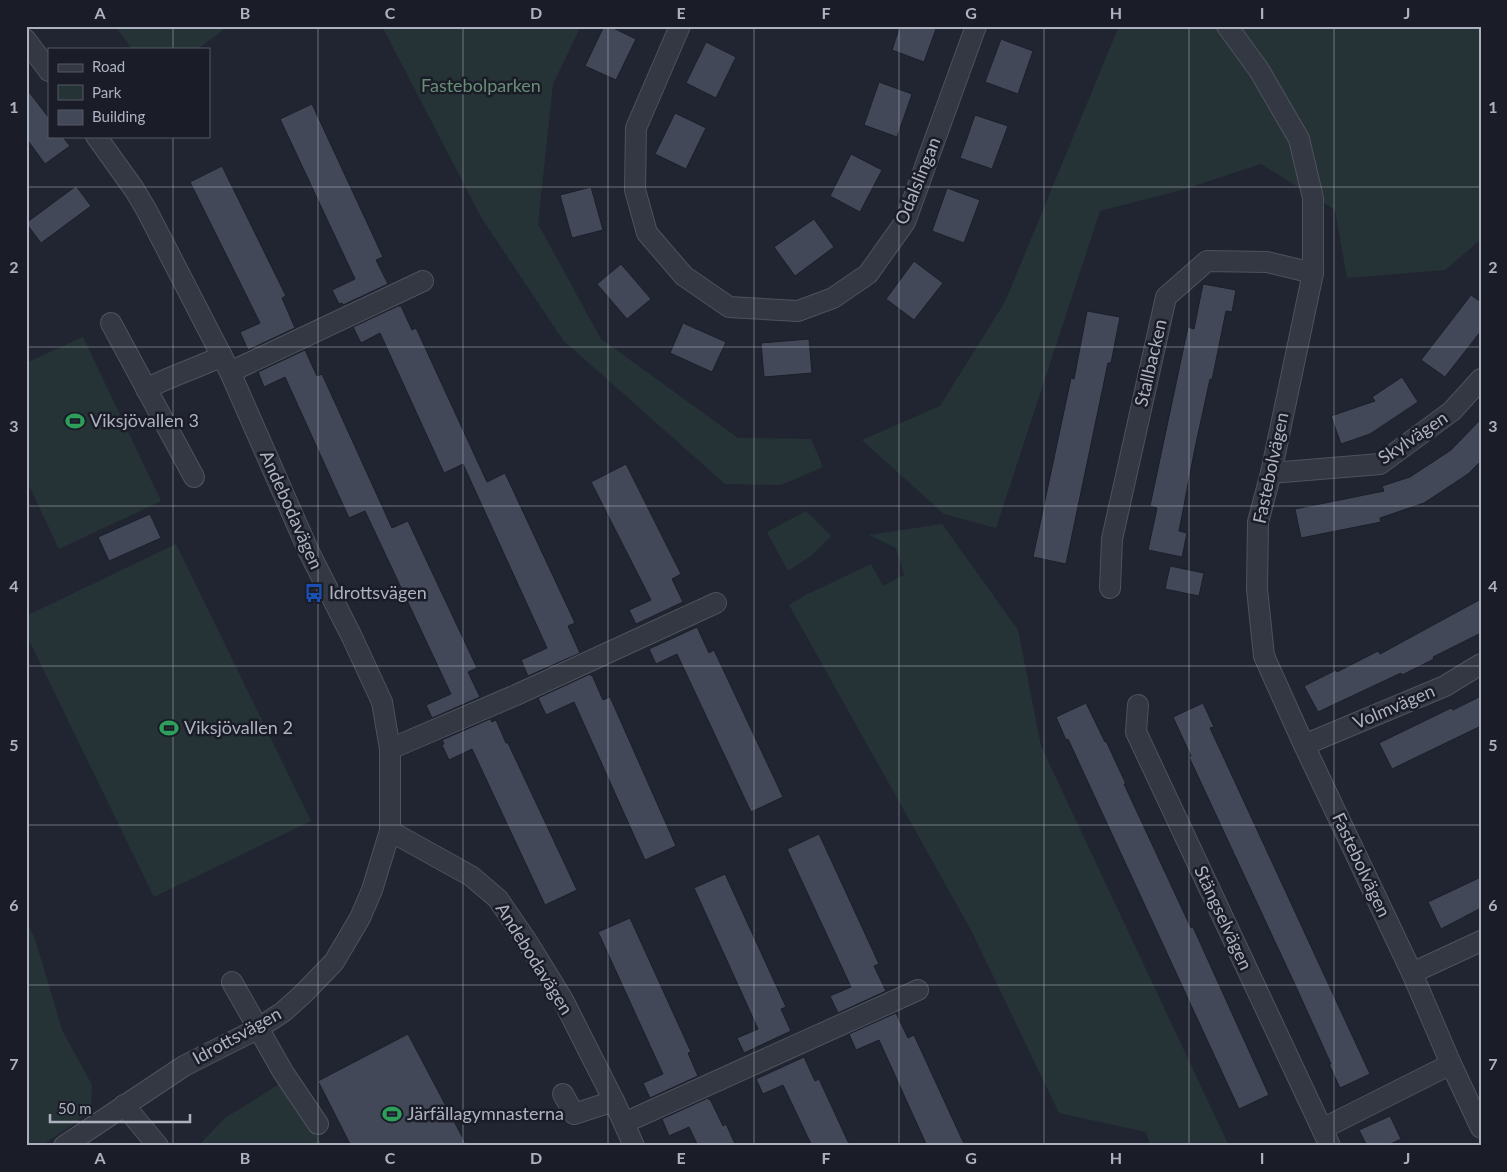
<svg xmlns="http://www.w3.org/2000/svg" width="1507" height="1172" viewBox="0 0 1507 1172" font-family="Lato,sans-serif">
<style>
.green{fill:#263336}
.building{fill:#424857;stroke:#1b1f2a}
.lines{fill:none;stroke-linecap:round;stroke-linejoin:round}
.minor-casing{stroke:#4e525e;stroke-width:22}
.minor{stroke:#343843;stroke-width:20}
.grid{fill:none;stroke:#aeb2c0;stroke-width:1;stroke-opacity:0.55}
.labels{text-anchor:middle;stroke-width:5;stroke-linejoin:round;paint-order:stroke}
.park-label{font-size:18px;fill:#698d77;stroke:#1a1d27}
.street-label{font-size:18px;fill:#aeb2c0;stroke:#1a1d27}
.poi-label{font-size:18px;fill:#aeb2c0;stroke:#1a1d27;text-anchor:start}
.neatline{fill:none;stroke:#aeb2c0;stroke-width:2}
.grid-label{font-size:16px;text-anchor:middle;font-weight:bold;fill:#aeb2c0}
</style>
<rect width="100%" height="100%" fill="#212532"/>
<g class="green">
<path d="M115,26H228L198,49H132Z"/>
<path d="M382,26H581L553,84L538,224L601,339L738,438L811,439L823,467L781,485L725,484L563,340L481,217Z"/>
<path d="M1119,26H1481V239L1445,270L1347,278L1335,210L1261,164L1185,189L1100,211L996,528L944,514L862,440L940,406L1005,302Z"/>
<path d="M83,337L161,501L59,549L26,479V363Z"/>
<path d="M806,511L831,536L812,555L788,571L767,532Z"/>
<path d="M942,524L1018,630L1041,746L1229,1146H1151L1146,1132L1059,1113L971,930L789,605L806,595L871,564L883,586L904,575L896,548L869,535Z"/>
<path d="M176,544L311,821L154,897L26,634V616Z"/>
<path d="M26,921L35,939L62,1030L92,1085L91,1106L77,1122L41,1146H26Z"/>
<path d="M281,1083L323,1146H198L225,1118Z"/>
</g>
<g class="building">
<path d="M604,26H609L636,39L616,80L585,66Z"/>
<path d="M900,26H937L924,62L892,50Z"/>
<path d="M1001,39L1033,51L1018,94L985,82Z"/>
<path d="M706,42L736,57L716,98L686,83Z"/>
<path d="M879,82L912,94L897,137L864,125Z"/>
<path d="M26,88L49,118V136H62L70,146L45,164L26,138Z"/>
<path d="M312,104L383,257L376,260L388,284L343,305L342,303L339,304L332,290L355,279L280,119Z"/>
<path d="M675,113L706,128L686,169L655,154Z"/>
<path d="M975,115L1008,126L992,169L960,158Z"/>
<path d="M851,154L882,170L860,212L830,196Z"/>
<path d="M222,166L286,296L282,298L295,328L248,350L240,332L260,323L190,182Z"/>
<path d="M76,186L91,206L41,243L26,223Z"/>
<path d="M591,187L603,230L572,238L560,195Z"/>
<path d="M947,188L980,200L964,243L932,231Z"/>
<path d="M814,219L834,247L795,276L774,247Z"/>
<path d="M914,261L943,283L914,320L886,299Z"/>
<path d="M621,264L651,299L627,319L597,284Z"/>
<path d="M1203,284L1236,290L1232,312L1226,311L1212,380L1210,379L1195,448L1179,531L1187,533L1182,557L1148,550L1157,508L1150,506L1188,327L1194,329Z"/>
<path d="M1471,295L1481,302V331L1445,377L1421,360Z"/>
<path d="M398,306H401L412,330L416,328L487,482L505,473L575,623L568,626L580,653L528,676L521,660L547,648L463,464L444,473L380,333L361,343L353,327Z"/>
<path d="M1087,311L1120,317L1111,363H1108L1066,564L1033,557L1071,378L1074,379Z"/>
<path d="M683,323L726,342L712,372L670,353Z"/>
<path d="M809,339L812,373L764,377L761,343Z"/>
<path d="M305,350L317,376L322,374L392,528L408,521L477,668L468,672L480,697L432,718L426,705L451,694L365,511L349,518L285,377L264,387L258,372Z"/>
<path d="M1402,377L1418,402L1370,434L1341,444L1331,416L1375,401L1372,397Z"/>
<path d="M1481,419V461L1468,474L1424,503L1380,518L1381,522L1301,538L1295,509L1384,491L1382,486L1410,477L1451,450Z"/>
<path d="M626,464L681,574L672,579L683,602L636,624L629,610L651,600L591,482Z"/>
<path d="M150,514L161,538L109,561L98,537Z"/>
<path d="M1170,566L1204,573L1199,596L1165,589Z"/>
<path d="M1481,599V633L1433,657L1434,659L1402,675L1401,673L1318,712L1304,686L1336,670L1337,672L1378,651L1380,654Z"/>
<path d="M697,627L709,653L714,650L783,797L751,812L677,654L656,664L649,649Z"/>
<path d="M590,674L591,676L592,675L603,700L610,697L676,846L645,860L574,702L546,715L539,700L538,698Z"/>
<path d="M1481,696V726L1392,769L1379,743L1451,708L1453,710Z"/>
<path d="M1086,703L1105,742L1106,741L1126,784H1124L1191,928L1193,927L1269,1095L1239,1109L1068,739L1066,740L1056,717Z"/>
<path d="M1203,703L1214,727L1210,728L1370,1074L1340,1088L1329,1064H1331L1297,989L1189,757L1191,756L1173,717Z"/>
<path d="M490,719L492,722L496,720L506,743H508L577,890L545,905L472,749L449,760L442,745L444,744L442,740Z"/>
<path d="M819,834L879,964L874,966L886,991L838,1013L830,996L851,987L787,849Z"/>
<path d="M725,874L786,1007L781,1009L791,1031L744,1053L737,1038L758,1029L694,888Z"/>
<path d="M1481,877V908L1441,929L1428,902Z"/>
<path d="M630,918L691,1052L688,1053L698,1076L652,1097L650,1098L643,1083L663,1074L598,932Z"/>
<path d="M896,1013L908,1038L914,1035L965,1146H927L879,1040L856,1050L849,1034Z"/>
<path d="M408,1034L467,1146H351L318,1081Z"/>
<path d="M804,1057L815,1081L819,1079L850,1146H812L783,1085L763,1094L756,1079Z"/>
<path d="M708,1098L709,1100L710,1099L723,1126L726,1124L736,1146H698L689,1127L669,1136L662,1119Z"/>
<path d="M1390,1116L1401,1139L1386,1146H1367L1359,1130Z"/>
</g>
<g class="lines">
<g class="minor-casing">
<g id="minor">
<path d="M680,26L636,128L635,190L647,233L684,276L729,307L798,311L833,298L868,274L905,222L976,26"/>
<path d="M1227,26L1259,70L1299,139L1313,198V273L1271,473L1258,522L1257,589L1264,656L1304,745L1412,973L1451,1064L1481,1128"/>
<path d="M26,40L49,71"/>
<path d="M111,323L194,477"/>
<path d="M230,372L423,281"/>
<path d="M146,389C171,376 197,368 222,356"/>
<path d="M1271,473L1380,464L1452,411L1481,379"/>
<path d="M1110,588L1112,539L1166,297L1207,261L1267,262L1313,273"/>
<path d="M1138,705L1136,732L1330,1146"/>
<path d="M1304,745L1445,686L1481,664"/>
<path d="M390,749L516,695L716,603"/>
<path d="M390,831L471,876L498,899L528,943L563,1000L614,1101L634,1146"/>
<path d="M1412,973L1481,941"/>
<path d="M232,982L283,1072L318,1124"/>
<path d="M563,1094L574,1114L614,1101"/>
<path d="M124,1105L158,1146"/>
<path d="M624,1123L918,990"/>
<path d="M1322,1129L1451,1064"/>
<path d="M64,1146L184,1066L257,1029L283,1012L303,994L334,962L360,918L372,890L390,831V749L382,702L352,637L309,552L230,372L147,211L134,189L96,136"/>
</g>
</g>
<use href="#minor" class="minor"/>
</g>
<path class="grid" d="M173,26V49M318,26V1146M463,26V1146M608,26V1146M754,26V1146M899,26V1146M1044,26V1146M1189,26V1146M1334,26V1146M173,136V1146M26,187H1481M26,347H1481M26,506H1481M26,666H1481M26,825H1481M26,985H1481"/>
<defs>
<g id="stadium-bare" transform="scale(1.5)"><path d="M0-5a6.5 5 0 1 0 0 10a6.5 5 0 1 0 0-10ZM-3.5-1.8h7v3.6h-7Z" fill="#2e9e5b" stroke="#1a1d27" stroke-width="2.5" paint-order="stroke"/></g>
<g id="bus-bare" transform="scale(1.5)"><path d="M-5-6H5V4H4V6H2V4H-2V6H-4V4H-5ZM-3.5-4V0h7V-4ZM-3.5 1.2v1.5H-2V1.2ZM2 1.2v1.5H3.5V1.2Z" fill="#1a4fb4" stroke="#1a1d27" stroke-width="2.5" paint-order="stroke"/></g>
</defs>
<g fill-rule="evenodd">
<use href="#stadium-bare" x="75" y="421"/>
<use href="#bus-bare" x="314" y="593"/>
<use href="#stadium-bare" x="169" y="728"/>
<use href="#stadium-bare" x="392" y="1114"/>
</g>
<g class="labels">
<g class="park-label">
<text x="481" y="92">Fastebolparken</text>
</g>
<g class="street-label">
<text transform="translate(918 181) rotate(-68)" y="6">Odalslingan</text>
<text transform="translate(1151 363) rotate(-77)" y="6">Stallbacken</text>
<text transform="translate(1413 438) rotate(-34)" y="6">Skylvägen</text>
<text transform="translate(1271 468) rotate(-78)" y="6">Fastebolvägen</text>
<text transform="translate(291 510) rotate(66)" y="6">Andebodavägen</text>
<text transform="translate(1394 707) rotate(-23)" y="6">Volmvägen</text>
<text transform="translate(1361 865) rotate(65)" y="6">Fastebolvägen</text>
<text transform="translate(1223 918) rotate(65)" y="6">Stängselvägen</text>
<text transform="translate(534 959) rotate(58)" y="6">Andebodavägen</text>
<text transform="translate(237 1036) rotate(-29)" y="6">Idrottsvägen</text>
</g>
<g class="poi-label">
<text x="90" y="427">Viksjövallen 3</text>
<text x="329" y="599">Idrottsvägen</text>
<text x="184" y="734">Viksjövallen 2</text>
<text x="407" y="1120">Järfällagymnasterna</text>
</g>
</g>
<rect width="1507" height="1172" fill="none" stroke="#1a1d27" stroke-width="55"/>
<rect x="48" y="48" width="162" height="90" fill="#1a1d27" stroke="#555964"/>
<rect x="58" y="64" width="25" height="8" fill="#343843" stroke="#555964"/>
<text x="92" y="72" font-size="15" fill="#aeb2c0">Road</text>
<rect x="58" y="85" width="25" height="15" fill="#263336" stroke="#555964"/>
<text x="92" y="98" font-size="15" fill="#aeb2c0">Park</text>
<rect x="58" y="110" width="25" height="15" fill="#424857" stroke="#555964"/>
<text x="92" y="122" font-size="15" fill="#aeb2c0">Building</text>
<path d="M50 1114v8h140v-8" fill="none" stroke="#aeb2c0" stroke-width="2.5"/>
<text x="58" y="1114" font-size="15" fill="#aeb2c0" stroke="#1a1d27" stroke-width="4" paint-order="stroke">50 m</text>
<rect x="28" y="28" width="1452" height="1116" class="neatline"/>
<g class="grid-label">
<text x="100" y="19">A</text>
<text x="245" y="19">B</text>
<text x="390" y="19">C</text>
<text x="536" y="19">D</text>
<text x="681" y="19">E</text>
<text x="826" y="19">F</text>
<text x="971" y="19">G</text>
<text x="1116" y="19">H</text>
<text x="1262" y="19">I</text>
<text x="1407" y="19">J</text>
<text x="14" y="113">1</text>
<text x="1493" y="113">1</text>
<text x="14" y="273">2</text>
<text x="1493" y="273">2</text>
<text x="14" y="432">3</text>
<text x="1493" y="432">3</text>
<text x="14" y="592">4</text>
<text x="1493" y="592">4</text>
<text x="14" y="751">5</text>
<text x="1493" y="751">5</text>
<text x="14" y="911">6</text>
<text x="1493" y="911">6</text>
<text x="14" y="1070">7</text>
<text x="1493" y="1070">7</text>
<text x="100" y="1164">A</text>
<text x="245" y="1164">B</text>
<text x="390" y="1164">C</text>
<text x="536" y="1164">D</text>
<text x="681" y="1164">E</text>
<text x="826" y="1164">F</text>
<text x="971" y="1164">G</text>
<text x="1116" y="1164">H</text>
<text x="1262" y="1164">I</text>
<text x="1407" y="1164">J</text>
</g>
</svg>
